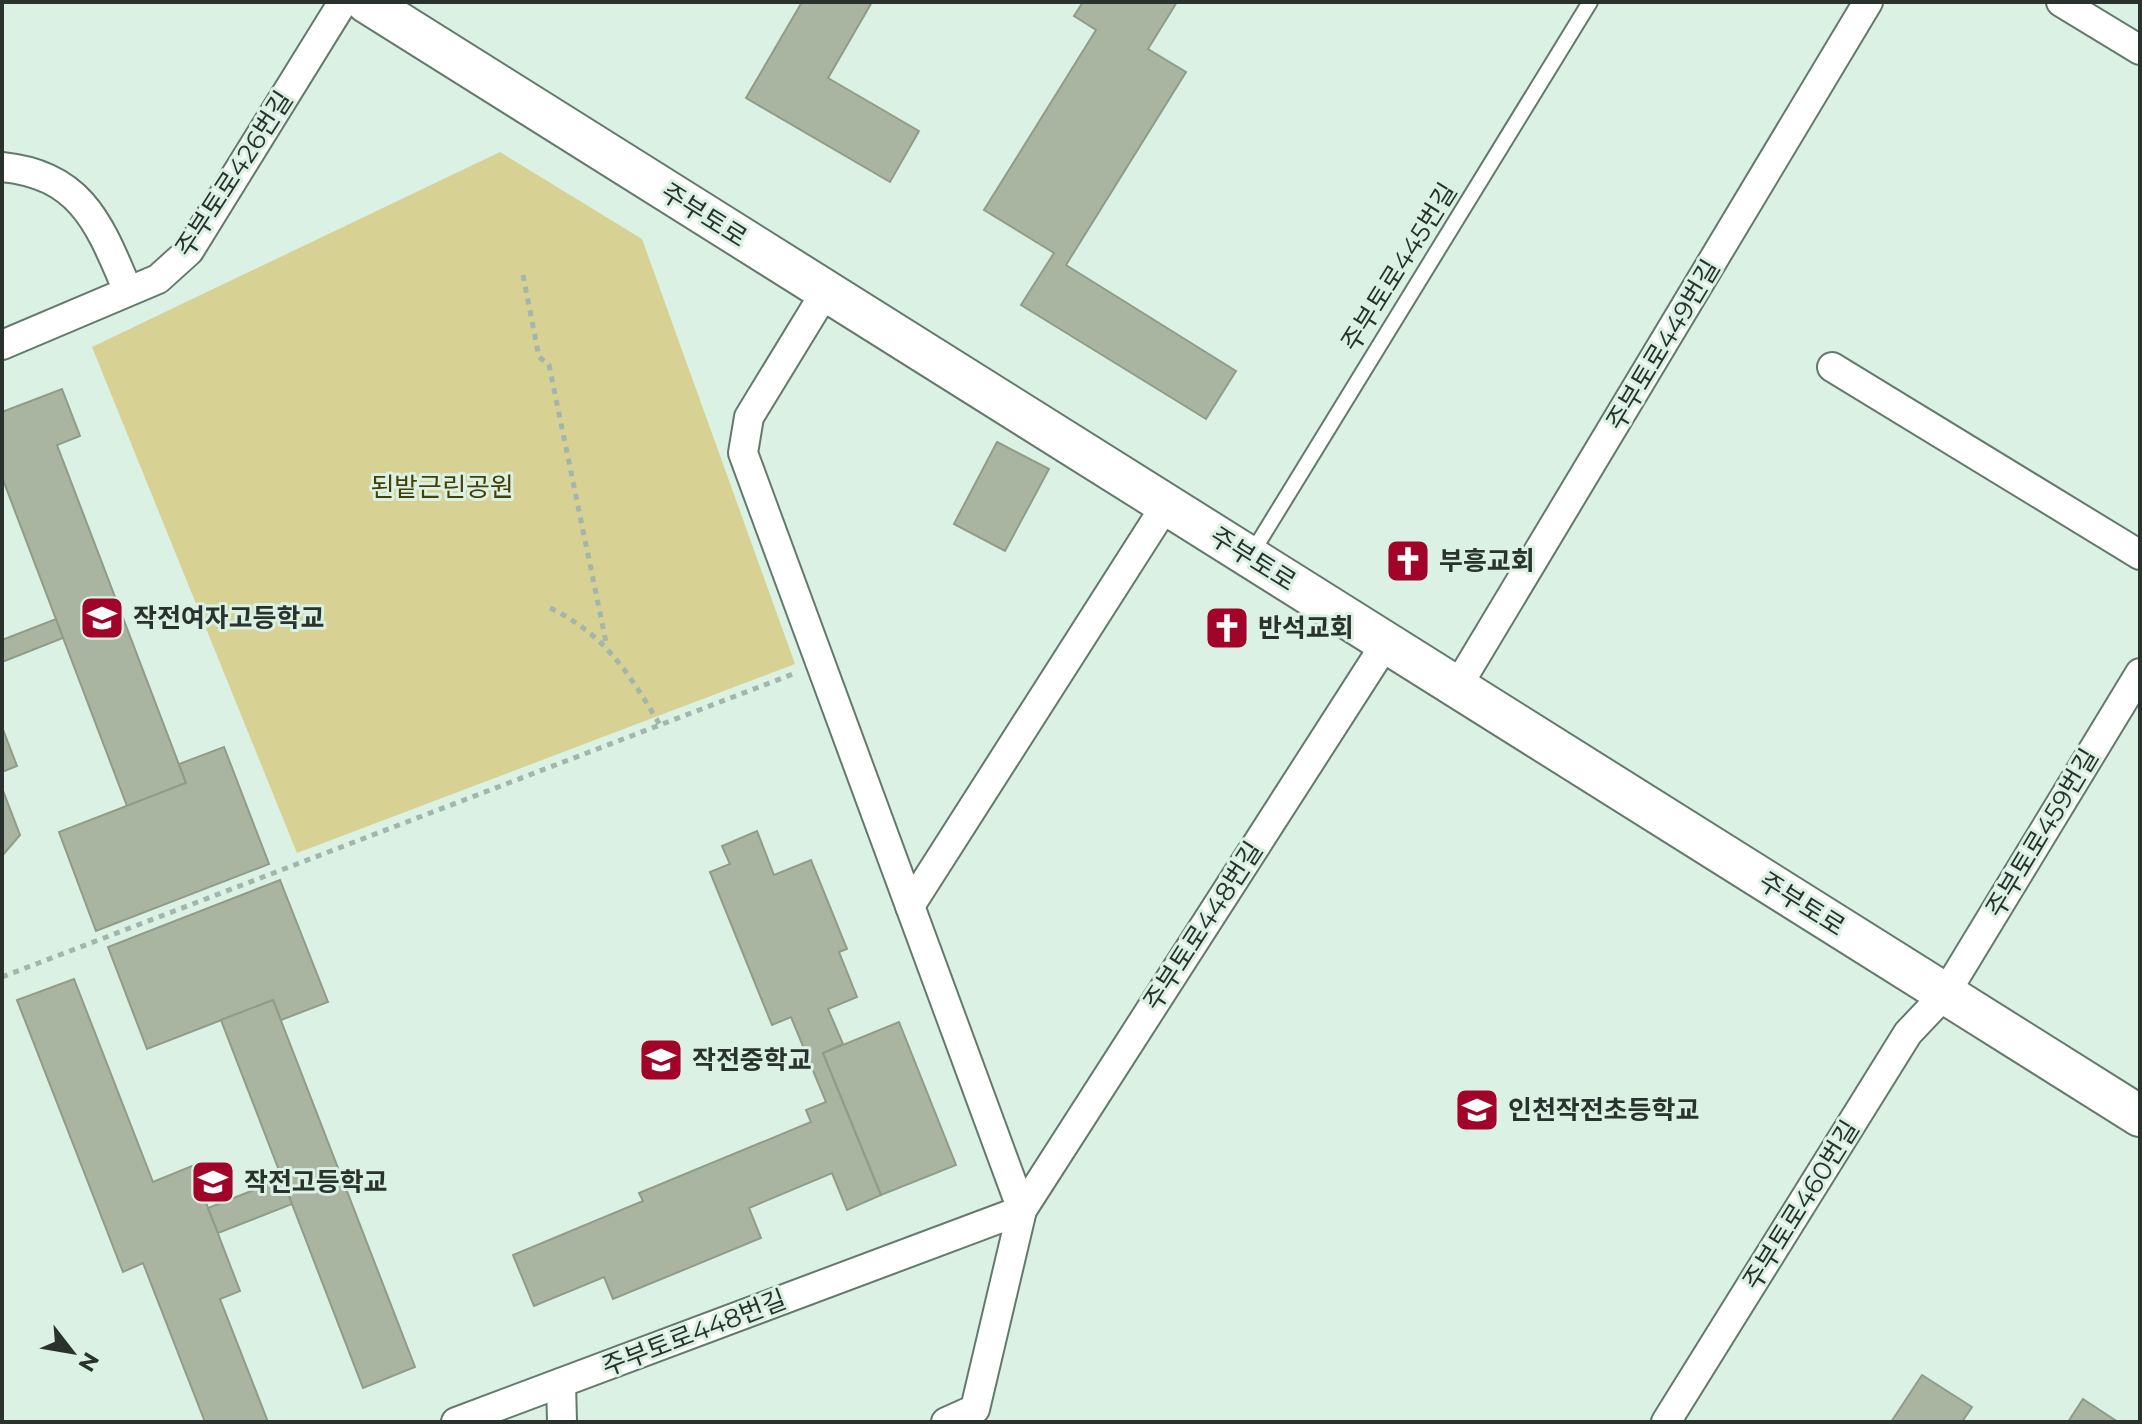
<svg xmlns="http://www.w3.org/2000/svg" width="2142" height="1424" viewBox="0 0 2142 1424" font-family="Montserrat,'Noto Sans KR',sans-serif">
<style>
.green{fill:#d7d193}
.building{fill:#a9b4a1;stroke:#919c88;stroke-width:2}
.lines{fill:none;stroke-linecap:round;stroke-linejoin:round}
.service-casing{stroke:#64796d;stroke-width:18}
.minor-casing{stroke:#64796d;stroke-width:32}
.secondary-casing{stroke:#64796d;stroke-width:44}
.path{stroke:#a3b6ab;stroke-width:5;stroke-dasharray:6 6;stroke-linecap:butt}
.service{stroke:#fff;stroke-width:14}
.minor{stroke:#fff;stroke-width:28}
.secondary{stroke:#fff;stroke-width:40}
.labels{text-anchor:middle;stroke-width:6;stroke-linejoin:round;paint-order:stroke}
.street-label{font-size:26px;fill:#29322d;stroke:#daf1e4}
.park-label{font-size:26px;fill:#464003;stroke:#daf1e4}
.poi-label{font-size:26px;font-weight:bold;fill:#29322d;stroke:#daf1e4;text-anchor:start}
</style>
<rect width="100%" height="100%" fill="#daf1e4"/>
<path class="green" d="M500,152L642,239L795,664L297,853L92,347Z"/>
<g class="building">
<path d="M802,2H872L828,78L919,131L890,182L746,98Z"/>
<path d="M1083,2H1177L1148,49L1186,72L1066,265L1236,371L1206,419L1021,305L1054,253L984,210L1096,30L1074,16Z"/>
<path d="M62,389L80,436L57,445L186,783L127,806L2,477V412Z"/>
<path d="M997,442L1049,469L1005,551L954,524Z"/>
<path d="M56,619L63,638L2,662V640Z"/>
<path d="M2,727L17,766L2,772Z"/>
<path d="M224,747L269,864L96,931L59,832L186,783L179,764Z"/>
<path d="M2,788L20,835L2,856Z"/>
<path d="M757,831L774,875L811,860L847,949L839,952L857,997L828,1009L843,1044L823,1053L881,1195L847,1210L832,1173L749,1208L761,1238L613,1299L604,1277L534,1306L513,1255L643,1201L639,1193L811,1122L806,1110L826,1102L791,1017L772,1025L710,872L730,864L722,846Z"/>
<path d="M280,880L328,1002L281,1020L273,1000L147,1049L108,947Z"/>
<path d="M74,979L153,1182L192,1166L240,1291L220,1299L268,1422H205L143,1263L123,1272L17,1000Z"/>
<path d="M273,1000L415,1367L363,1388L221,1020Z"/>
<path d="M899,1022L956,1165L881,1195L823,1053Z"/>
<path d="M282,1179L292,1204L218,1233L208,1208Z"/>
<path d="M1922,1375L1972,1407L1962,1422H1891Z"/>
<path d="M2083,1399L2118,1422H2068Z"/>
</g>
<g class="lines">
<g class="service-casing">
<path id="service" d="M1252,553L1590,2"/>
</g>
<g class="minor-casing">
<g id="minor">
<path d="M2061,2L2140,50"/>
<path d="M2,167C83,175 100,226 128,291"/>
<path d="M826,291L749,417L743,453L1022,1210L975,1409L946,1422"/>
<path d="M2,345L158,279L189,251L343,2"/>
<path d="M1832,367L2140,555"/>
<path d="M1457,687L1868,2"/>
<path d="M910,906L1166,505"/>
<path d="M561,1383L562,1422"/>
<path d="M456,1422L1022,1210L1386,643"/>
<path d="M1666,1422L1908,1033L1945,994L2140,673"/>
</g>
</g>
<g class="secondary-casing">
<path id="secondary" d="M366,2L2140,1116"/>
</g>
<g class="path">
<path d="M523,275L539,357L549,365L607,647"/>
<path d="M550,608C605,634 630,675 660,725"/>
<path d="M2,977L793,674"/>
</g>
<use href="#service" class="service"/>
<use href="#minor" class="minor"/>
<use href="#secondary" class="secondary"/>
</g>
<defs>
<g id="church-square" transform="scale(2.3)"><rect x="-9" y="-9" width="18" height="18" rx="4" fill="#a20429" stroke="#daf1e4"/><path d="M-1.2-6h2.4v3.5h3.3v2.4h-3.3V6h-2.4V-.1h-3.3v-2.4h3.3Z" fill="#fff"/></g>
<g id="school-square" transform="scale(2.3)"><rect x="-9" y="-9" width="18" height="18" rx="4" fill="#a20429" stroke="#daf1e4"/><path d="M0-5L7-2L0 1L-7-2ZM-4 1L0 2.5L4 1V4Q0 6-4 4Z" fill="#fff"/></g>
</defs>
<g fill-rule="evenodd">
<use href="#church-square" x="1408" y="561"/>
<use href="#school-square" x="102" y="618"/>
<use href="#church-square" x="1227" y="628"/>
<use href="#school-square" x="661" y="1060"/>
<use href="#school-square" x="1477" y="1110"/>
<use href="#school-square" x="213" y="1182"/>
</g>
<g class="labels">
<g class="street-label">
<text transform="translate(234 174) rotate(-57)" y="9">주부토로426번길</text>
<text transform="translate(704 215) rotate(32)" y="9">주부토로</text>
<text transform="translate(1399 267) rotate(-58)" y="9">주부토로445번길</text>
<text transform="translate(1663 345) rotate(-59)" y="9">주부토로449번길</text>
<text transform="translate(1253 559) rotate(32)" y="9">주부토로</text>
<text transform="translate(2042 833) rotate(-59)" y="9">주부토로459번길</text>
<text transform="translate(1802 904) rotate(32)" y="9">주부토로</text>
<text transform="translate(1203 926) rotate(-57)" y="9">주부토로448번길</text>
<text transform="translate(1801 1205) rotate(-58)" y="9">주부토로460번길</text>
<text transform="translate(694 1333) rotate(-21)" y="9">주부토로448번길</text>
</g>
<g class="park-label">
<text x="442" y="496">된밭근린공원</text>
</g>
<g class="poi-label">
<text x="1439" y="570">부흥교회</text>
<text x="133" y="627">작전여자고등학교</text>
<text x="1258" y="637">반석교회</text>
<text x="692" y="1069">작전중학교</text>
<text x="1508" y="1119">인천작전초등학교</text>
<text x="244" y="1191">작전고등학교</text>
</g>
</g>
<rect width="2142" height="1424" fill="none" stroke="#29322d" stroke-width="8"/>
<g transform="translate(72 1352) rotate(121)" stroke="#daf1e4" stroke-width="6" paint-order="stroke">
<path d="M0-6L14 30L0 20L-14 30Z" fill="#29322d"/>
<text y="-12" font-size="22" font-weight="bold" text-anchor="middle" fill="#29322d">N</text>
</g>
</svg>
